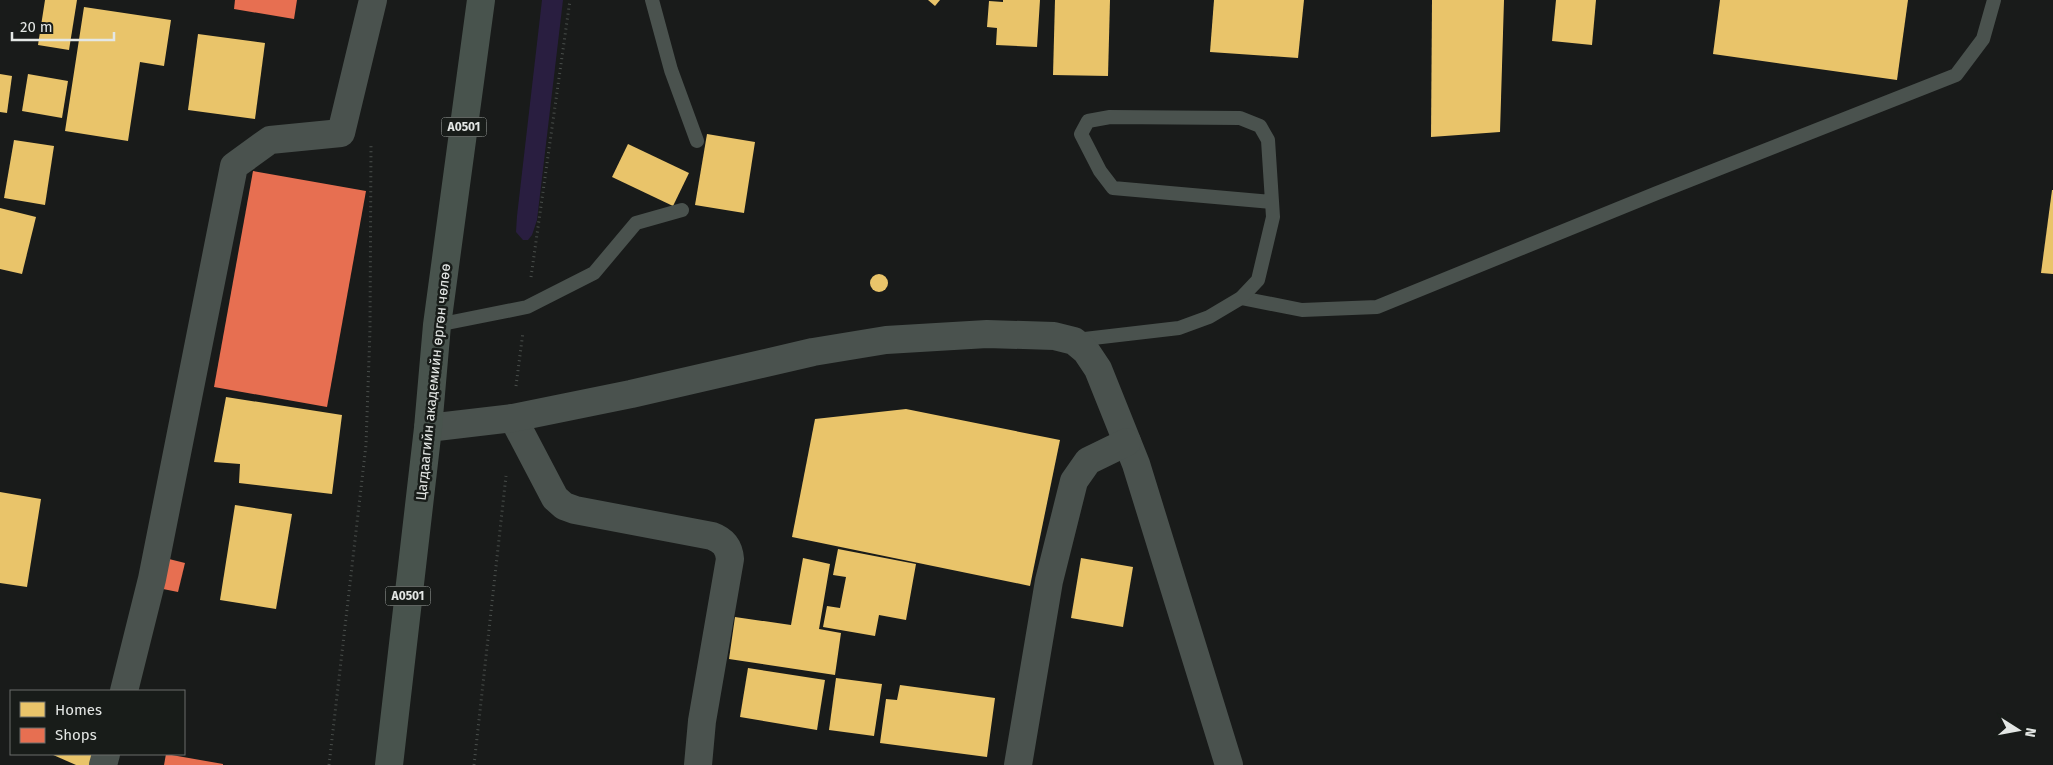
<svg xmlns="http://www.w3.org/2000/svg" width="2053" height="765" viewBox="0 0 2053 765" font-family="'Fira Sans',sans-serif">
<style>
.green{fill:#291e40}
.homes{fill:#e9c46a}
.shops{fill:#e76f51}
.lines{fill:none;stroke-linecap:round;stroke-linejoin:round}
.path{stroke:#4a4f4c;stroke-width:3;stroke-dasharray:1 4;stroke-linecap:butt}
.service{stroke:#4a524e;stroke-width:14}
.minor{stroke:#4a524e;stroke-width:28}
.trunk{stroke:#48534d;stroke-width:28}
.labels{text-anchor:middle;stroke-width:5;stroke-linejoin:round;paint-order:stroke}
.shield{fill:#181c19;stroke:#a7aaa8;stroke-width:1}
.shield-label{font-size:12px;font-weight:bold;fill:#e4e7e5}
.street-label{font-size:14px;fill:#e4e7e5;stroke:#181c19}
</style>
<rect width="100%" height="100%" fill="#191b1a"/>
<path class="green" d="M542,0H563L537,220L532,235L528,240H523L516,232L517,216Z"/>
<g class="homes">
<path d="M45,0H77L69,50L38,45Z"/>
<path d="M928,0H940L935,6Z"/>
<path d="M1003,0H1040L1037,47L996,45L997,28L987,27L989,1L1003,2Z"/>
<path d="M1055,0H1110L1108,76L1053,75Z"/>
<path d="M1214,0H1304L1298,58L1210,52Z"/>
<path d="M1432,0H1504L1500,132L1431,137Z"/>
<path d="M1556,0H1596L1592,45L1552,41Z"/>
<path d="M1720,0H1908L1897,80L1713,54Z"/>
<path d="M84,7L171,20L164,66L140,62L128,141L65,131Z"/>
<path d="M198,34L265,43L255,119L188,110Z"/>
<path d="M0,74L12,76L7,113L0,112Z"/>
<path d="M28,74L68,81L62,118L22,111Z"/>
<path d="M707,134L755,142L744,213L695,205Z"/>
<path d="M14,140L54,146L45,205L4,198Z"/>
<path d="M628,144L689,173L673,206L612,177Z"/>
<path d="M2052,190H2053V274L2041,273Z"/>
<path d="M0,208L36,217L22,274L0,269Z"/>
<circle cx="879" cy="283" r="9"/>
<path d="M226,397L342,415L332,494L239,483L240,464L214,462Z"/>
<path d="M906,409L1060,440L1030,586L792,537L815,419Z"/>
<path d="M0,492L41,499L27,587L0,583Z"/>
<path d="M235,505L292,514L276,609L220,600Z"/>
<path d="M838,549L916,564L906,620L879,615L875,636L823,627L827,606L840,608L846,577L833,575Z"/>
<path d="M803,558L830,564L819,629L841,633L835,675L729,659L735,617L791,625Z"/>
<path d="M1081,558L1133,567L1123,627L1071,618Z"/>
<path d="M748,668L825,680L817,730L740,717Z"/>
<path d="M836,678L882,684L874,736L829,730Z"/>
<path d="M900,685L995,698L987,757L880,743L886,699L897,700Z"/>
<path d="M51,754H94L90,765H76Z"/>
</g>
<g class="shops">
<path d="M235,0H297L294,19L234,9Z"/>
<path d="M253,171L366,191L327,407L214,387Z"/>
<path d="M169,559L185,563L178,592L163,589Z"/>
<path d="M166,754L223,764V765H164Z"/>
</g>
<g class="lines">
<g class="path">
<path d="M531,277L570,0"/>
<path d="M516,386L523,332"/>
<path d="M329,765L366,445L370,330L371,144"/>
<path d="M474,765L506,476"/>
</g>
<g class="service">
<path d="M652,0L671,70L697,141"/>
<path d="M1241,298L1302,310L1377,307L1657,193L1956,75L1983,39L1994,0"/>
<path d="M437,325L527,307L594,273L636,223L682,210"/>
<path d="M1076,340L1179,328L1209,317L1241,298L1258,280L1273,217L1268,140L1260,126L1240,118L1110,117L1088,121L1081,134L1100,171L1113,188L1272,202"/>
</g>
<g class="minor">
<path d="M513,418L555,498L564,506L575,510L712,536C723,540 729,547 730,559L702,721L698,765"/>
<path d="M428,428L513,418L631,394L813,352L886,340L987,334L1054,336L1074,341L1086,351L1098,369L1136,464L1229,765"/>
<path d="M124,691L152,579L234,166L270,140L341,133L373,0"/>
<path d="M103,765L106,754"/>
<path d="M1018,765L1049,581L1074,481L1088,461L1127,442"/>
</g>
<path class="trunk" d="M389,765L428,428L437,325L481,0"/>
</g>
<g class="labels">
<g class="shield">
<rect x="441.5" y="117.5" width="45" height="19" rx="4"/>
<rect x="385.5" y="586.5" width="45" height="19" rx="4"/>
</g>
<g class="shield-label">
<text x="464" y="131">A0501</text>
<text x="408" y="600">A0501</text>
</g>
<g class="street-label">
<text transform="translate(433 382) rotate(-84)" y="5">Цагдаагийн академийн өргөн чөлөө</text>
</g>
</g>
<rect x="10" y="690" width="175" height="65" fill="#181c19" stroke="#6a6d6b"/>
<rect x="20" y="702" width="25" height="15" fill="#e9c46a" stroke="#6a6d6b"/>
<text x="55" y="715" font-size="15" fill="#e4e7e5">Homes</text>
<rect x="20" y="728" width="25" height="15" fill="#e76f51" stroke="#6a6d6b"/>
<text x="55" y="740" font-size="15" fill="#e4e7e5">Shops</text>
<g transform="translate(2018 730) rotate(101)" stroke="#181c19" stroke-width="4" paint-order="stroke">
<path d="M0-4L9 19L0 12L-9 19Z" fill="#e4e7e5"/>
<text y="-8" font-size="14" font-weight="bold" text-anchor="middle" fill="#e4e7e5">N</text>
</g>
<path d="M12 32v8h102v-8" fill="none" stroke="#e4e7e5" stroke-width="2.5"/>
<text x="20" y="32" font-size="15" fill="#e4e7e5" stroke="#181c19" stroke-width="4" paint-order="stroke">20 m</text>
</svg>
